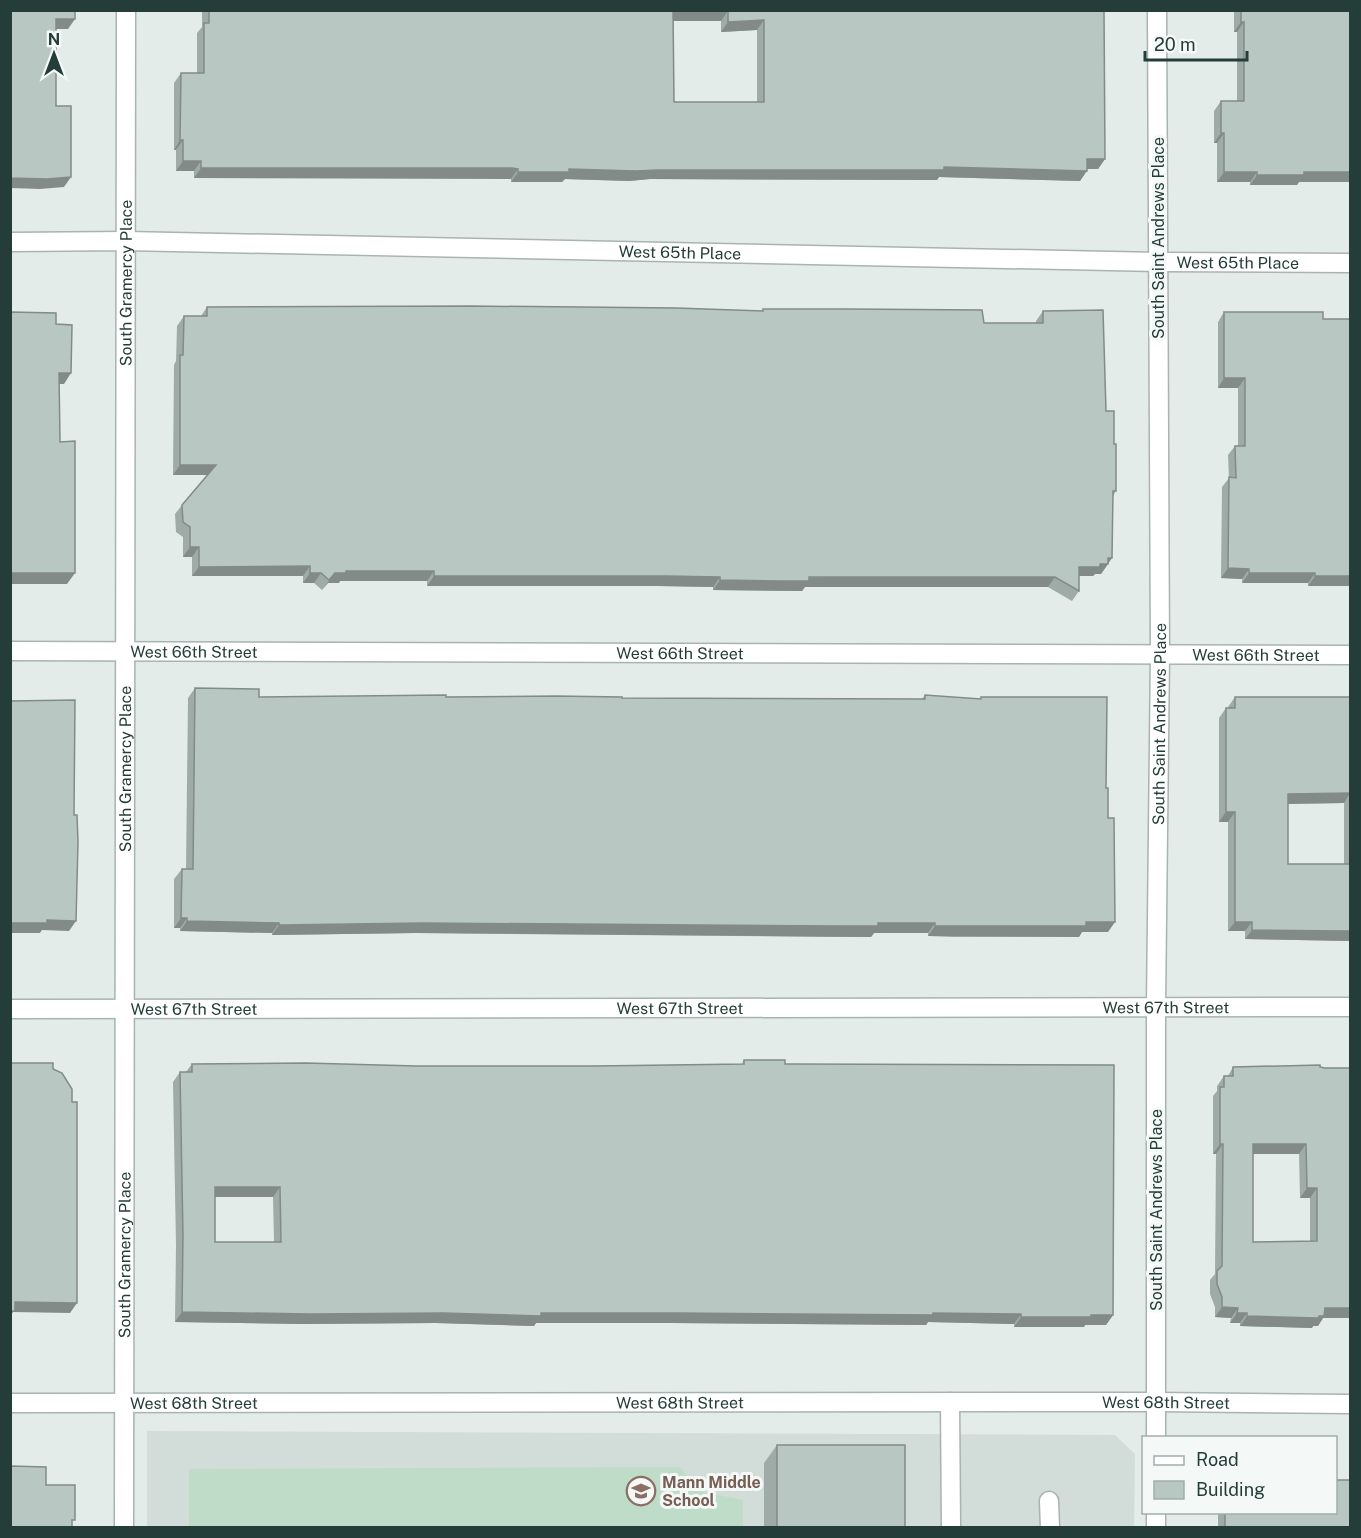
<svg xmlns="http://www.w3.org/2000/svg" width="1361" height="1538" viewBox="0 0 1361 1538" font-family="'Public Sans',sans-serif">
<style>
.built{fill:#d2dcd8}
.pitch{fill:#bedcc8}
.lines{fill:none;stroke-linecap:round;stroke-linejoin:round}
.minor-casing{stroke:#a7b4b0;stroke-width:21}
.minor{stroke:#fff;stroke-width:18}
.wall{fill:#9faba7;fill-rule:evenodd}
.shaded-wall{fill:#828b88}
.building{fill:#b9c7c2;stroke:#828b88;stroke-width:1.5;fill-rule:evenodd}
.labels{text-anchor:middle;stroke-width:6;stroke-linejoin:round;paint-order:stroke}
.street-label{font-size:16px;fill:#243d38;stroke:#f4f9f7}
.education-label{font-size:16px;font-weight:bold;fill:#785e54;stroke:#f4f9f7;text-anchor:start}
</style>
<rect width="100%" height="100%" fill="#e4ece9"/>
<path class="built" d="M147,1431L1115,1435L1135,1454L1134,1527L147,1528Z"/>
<path class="pitch" d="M680,1467L699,1491L743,1500V1527H189V1469Z"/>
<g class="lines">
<g class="minor-casing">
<g id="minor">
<path id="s1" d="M10,242L126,241L1158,262L1350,263"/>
<path id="s2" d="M10,651L1350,655"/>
<path id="s3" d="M10,1009L1350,1007"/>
<path d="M950,1402L951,1528"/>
<path id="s4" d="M10,1403L1156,1402L1350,1404"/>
<path id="s5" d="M1156,1438V1007L1160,654L1157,10"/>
<path d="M1049,1501L1050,1528"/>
<path id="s6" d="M124,1528L126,10"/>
<path d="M1156,1528V1512"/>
</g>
</g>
<use href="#minor" class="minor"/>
</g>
<g class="wall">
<path d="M202,10H1104L1105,159L1098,169H1087L1080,181L939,177L937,180L650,179L629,181L565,179L562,182H511V179L505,178H194V171H176V150H174V83L181,73H197V33L202,27ZM673,21H721V32L757,30V102H674Z"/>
<path d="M1234,10H1350L1299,182L1297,185H1250V182H1217V143H1214V111L1221,101H1237V32H1234Z"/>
<path d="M207,307L762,311L763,309L984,323H1036V321L1043,311L1106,411L1114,444L1116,491L1113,496L1108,564L1101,574H1095L1093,576H1079V591L1072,601L1048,587H805L802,591H775L713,590V587L659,586H427V581H340L339,583H328L322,590L314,583H303V576H192V557H183V537L176,532L175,514L182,505L207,475H173L174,365L176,361L177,326L184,316H201Z"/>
<path d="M1224,312L1323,319L1350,586H1308V583H1242V579L1221,578L1222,487L1229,478L1228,455L1235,446H1238V388H1218V322Z"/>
<path d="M195,688L259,697L922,699L925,695L979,699L981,697L1106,788L1108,932H1082L1079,937H953L928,936V933H874L871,937H832L416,933L272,935V933L180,931V928H174V879L182,869H186L188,698Z"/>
<path d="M1235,697H1350V941L1245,939V931H1228V822H1219V718L1226,708H1228V707ZM1344,803V864H1288V804Z"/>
<path d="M744,1060L785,1064L1113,1315L1106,1325H1085L1084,1327H1014V1324L928,1322L926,1325L671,1323H536L534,1326L436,1323L303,1324L175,1322L176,1246L173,1082L180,1072H186L192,1064L416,1066H595L742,1064ZM215,1197H273L274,1242H215Z"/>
<path d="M1320,1065L1350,1318H1323L1318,1326H1313L1312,1328L1240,1326V1323H1230L1231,1318L1215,1317V1307L1210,1294V1280L1215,1274L1216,1154H1213V1096L1217,1091V1086L1224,1076H1228L1233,1067ZM1253,1154H1299L1300,1198H1310V1241L1253,1242Z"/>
<path d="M777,1445L905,1527H764V1463Z"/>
<path d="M1218,1512H1335L1350,1527H1218Z"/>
</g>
<g class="shaded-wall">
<path d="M673,11H728L721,21H666Z"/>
<path d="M56,19H75L68,29H49Z"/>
<path d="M764,20L757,30L721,32L728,22Z"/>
<path d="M1241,22H1244L1237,32H1234Z"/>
<path d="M1221,133H1224L1217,143H1214Z"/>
<path d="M180,140H183L176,150H174Z"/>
<path d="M1087,159H1105L1098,169H1080Z"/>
<path d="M183,161H201L194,171H176Z"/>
<path d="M944,167L1087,171L1080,181L939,177L937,180L650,179L629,181L565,179L562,182H511L518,172L569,169L657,170Z"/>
<path d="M201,168H512L518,169L511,179L194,178Z"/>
<path d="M1224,172H1257L1250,182H1217Z"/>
<path d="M1304,172H1350V182H1299L1297,185H1250L1257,175Z"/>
<path d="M71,177L64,187L40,189L10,188V178Z"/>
<path d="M59,373H71L64,384H51Z"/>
<path d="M1224,378H1245L1238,388H1218Z"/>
<path d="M180,465H216L209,475H173Z"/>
<path d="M190,547H199L192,557H183Z"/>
<path d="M1108,558H1112L1101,574H1095L1093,576H1072L1079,567L1100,564Z"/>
<path d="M310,566L303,576H192L199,567Z"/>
<path d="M1228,568L1249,569L1242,579L1221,578Z"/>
<path d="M346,571H434L427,581H340L339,583H328L322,590L335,573Z"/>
<path d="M10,573H75L67,584H10Z"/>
<path d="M310,573H321L314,583H303Z"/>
<path d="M1249,573H1315L1308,583H1242Z"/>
<path d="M434,576H666L720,577L713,587L659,586H427Z"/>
<path d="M1315,576H1350V586H1308Z"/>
<path d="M843,577H1055L1048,587H805L802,591L713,590L720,580Z"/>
<path d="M1350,793L1344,803L1282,804L1288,794Z"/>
<path d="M1226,812H1235L1228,822H1219Z"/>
<path d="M181,918H187L180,928H174Z"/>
<path d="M47,920L76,921L69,931L42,930L40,933H10V923Z"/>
<path d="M187,921L279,923L272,933L180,931Z"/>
<path d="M1086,922H1115L1108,932H1082L1079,937L928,936L935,926Z"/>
<path d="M1235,922H1252L1245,931H1228Z"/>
<path d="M423,923H935L928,933H874L871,937L416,933L272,935L279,925Z"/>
<path d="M1252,930L1350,931V941L1245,939Z"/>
<path d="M1220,1144H1223L1216,1154H1213Z"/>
<path d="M1253,1144H1306L1299,1154H1246Z"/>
<path d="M215,1187H280L273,1197H208Z"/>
<path d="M1307,1188H1317L1310,1198H1300Z"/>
<path d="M15,1302L77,1303L70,1313L13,1312L10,1317V1308Z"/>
<path d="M1222,1307L1238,1308L1231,1318L1215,1317Z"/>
<path d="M1325,1308H1350V1318H1323L1318,1326H1313L1312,1328L1240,1326L1247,1316Z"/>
<path d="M182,1312L541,1313H933L1021,1314L1014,1324L928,1322L926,1325L671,1323H536L534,1326L436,1323L303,1324L175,1322Z"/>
<path d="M1237,1313H1247L1240,1323H1230Z"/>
<path d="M1091,1315H1113L1106,1325H1085L1084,1327H1014L1021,1317Z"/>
</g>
<g class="building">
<path d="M10,10H75V19H56V106H71V177L47,179L10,178Z"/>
<path d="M209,10H1104L1105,159H1087V171L944,167V170H657L636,171L569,169V172H518V169L512,168H201V161H183V140H180L181,73H204V23H209ZM673,11H728V22L764,20V102H674Z"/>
<path d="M1241,10H1350V172H1304V175H1257V172H1224V133H1221V101H1244V22H1241Z"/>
<path d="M471,306L676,308L763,311V309H845L982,310L984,323H1043V311L1103,310L1106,411H1114V444H1116V491H1113L1112,558H1108V564H1100V567H1079V591L1055,577H809V581H782L720,580V577L666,576H434V571H346V573H335L329,580L321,573H310V566L199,567V547H190V527L183,522L182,505L216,465H180V355H183L184,316H207V307Z"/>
<path d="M10,312L56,313V324L72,325L71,373H59L60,442L75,441V573H10Z"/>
<path d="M1224,312H1323V319H1350V576H1315V573H1249V569L1228,568L1229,477L1236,478L1235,446H1245V378H1224Z"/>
<path d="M195,688L259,689V697L446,695V697L555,696L622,697V698L925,699V695L981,699V697H1107L1106,788H1108V818H1114L1115,922H1086V926H935V923H878V926H839L423,923L279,925V923L187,921V918H181L182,869H193Z"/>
<path d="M1235,697H1350V931L1252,930V922H1235V812H1226V708H1235ZM1350,793V864H1288V794Z"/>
<path d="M75,700L74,815H77L78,842L76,921L47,920V923H10V701Z"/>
<path d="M744,1060H785V1064H793L1114,1065L1113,1315H1091V1317H1021V1314L933,1313V1315L678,1313H541V1316L443,1313L310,1314L182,1312L183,1236L180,1072H192V1064L306,1063L416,1066H595L744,1064ZM215,1187H280L281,1242H215Z"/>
<path d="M10,1063H53V1069L62,1073L72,1089V1102H77V1303L15,1302V1311H10Z"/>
<path d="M1320,1065V1067L1325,1068H1350V1308H1325L1324,1316H1319L1318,1318L1247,1316V1313H1237L1238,1308L1222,1307V1297L1217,1284V1271L1222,1266L1223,1144H1220V1087H1224V1076H1233V1067ZM1253,1144H1306L1307,1188H1317V1241L1253,1242Z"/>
<rect x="777" y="1445" width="128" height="82"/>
<path d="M10,1466L46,1467V1485H75V1520H72V1527H10Z"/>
<path d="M1335,1480H1350V1527H1225V1512H1335Z"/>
</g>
<defs>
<g id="school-ring" transform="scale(1.5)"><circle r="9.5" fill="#f4f9f7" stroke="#8d6e63" stroke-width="1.5"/><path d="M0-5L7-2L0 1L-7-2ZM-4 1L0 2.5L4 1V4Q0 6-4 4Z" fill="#8d6e63"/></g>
</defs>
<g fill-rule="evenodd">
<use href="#school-ring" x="641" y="1491"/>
</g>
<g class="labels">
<g class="street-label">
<text transform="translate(1158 238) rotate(-90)" y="6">South Saint Andrews Place</text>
<text dy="6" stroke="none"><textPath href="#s1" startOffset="670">West 65th Place</textPath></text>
<text dy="6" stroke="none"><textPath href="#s1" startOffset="1228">West 65th Place</textPath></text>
<text dy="6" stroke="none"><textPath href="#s6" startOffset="1245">South Gramercy Place</textPath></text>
<text dy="6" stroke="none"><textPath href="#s2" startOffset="184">West 66th Street</textPath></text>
<text dy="6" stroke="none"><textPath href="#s2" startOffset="670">West 66th Street</textPath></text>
<text dy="6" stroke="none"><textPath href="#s2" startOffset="1246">West 66th Street</textPath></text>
<text dy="6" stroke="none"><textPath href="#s5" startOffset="714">South Saint Andrews Place</textPath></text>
<text dy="6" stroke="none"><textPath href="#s6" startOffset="759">South Gramercy Place</textPath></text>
<text dy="6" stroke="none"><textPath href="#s3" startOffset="670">West 67th Street</textPath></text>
<text dy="6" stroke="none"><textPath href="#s3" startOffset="1156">West 67th Street</textPath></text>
<text dy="6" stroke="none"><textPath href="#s3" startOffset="184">West 67th Street</textPath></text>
<text transform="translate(1156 1210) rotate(-90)" y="6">South Saint Andrews Place</text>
<text dy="6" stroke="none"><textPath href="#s6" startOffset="273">South Gramercy Place</textPath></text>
<text dy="6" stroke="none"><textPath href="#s4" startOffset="1156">West 68th Street</textPath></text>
<text dy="6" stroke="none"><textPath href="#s4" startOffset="184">West 68th Street</textPath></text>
<text dy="6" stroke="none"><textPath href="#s4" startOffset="670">West 68th Street</textPath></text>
</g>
<g class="education-label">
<text x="662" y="1488">Mann Middle<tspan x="662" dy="18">School</tspan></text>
</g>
</g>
<rect width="1361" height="1538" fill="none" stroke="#243d38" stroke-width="24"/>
<rect x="1142" y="1436" width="195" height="78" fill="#f4f9f7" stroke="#a1aeab" stroke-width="1.5"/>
<rect x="1154" y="1456" width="30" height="9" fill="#ffffff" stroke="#a1aeab" stroke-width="1.5"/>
<text x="1196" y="1466" font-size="18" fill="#243d38">Road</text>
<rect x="1154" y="1481" width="30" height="18" fill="#b9c7c2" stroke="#a1aeab" stroke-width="1.5"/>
<text x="1196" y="1496" font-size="18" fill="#243d38">Building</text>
<g transform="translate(54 54)" stroke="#f4f9f7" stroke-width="4.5" paint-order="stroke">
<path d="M0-4.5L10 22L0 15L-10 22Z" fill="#243d38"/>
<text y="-9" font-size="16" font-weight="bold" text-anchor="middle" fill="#243d38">N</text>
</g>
<path d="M1145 51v9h102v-9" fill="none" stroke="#243d38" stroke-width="3"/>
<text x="1154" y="51" font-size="18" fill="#243d38" stroke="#f4f9f7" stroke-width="4.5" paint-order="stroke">20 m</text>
</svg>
